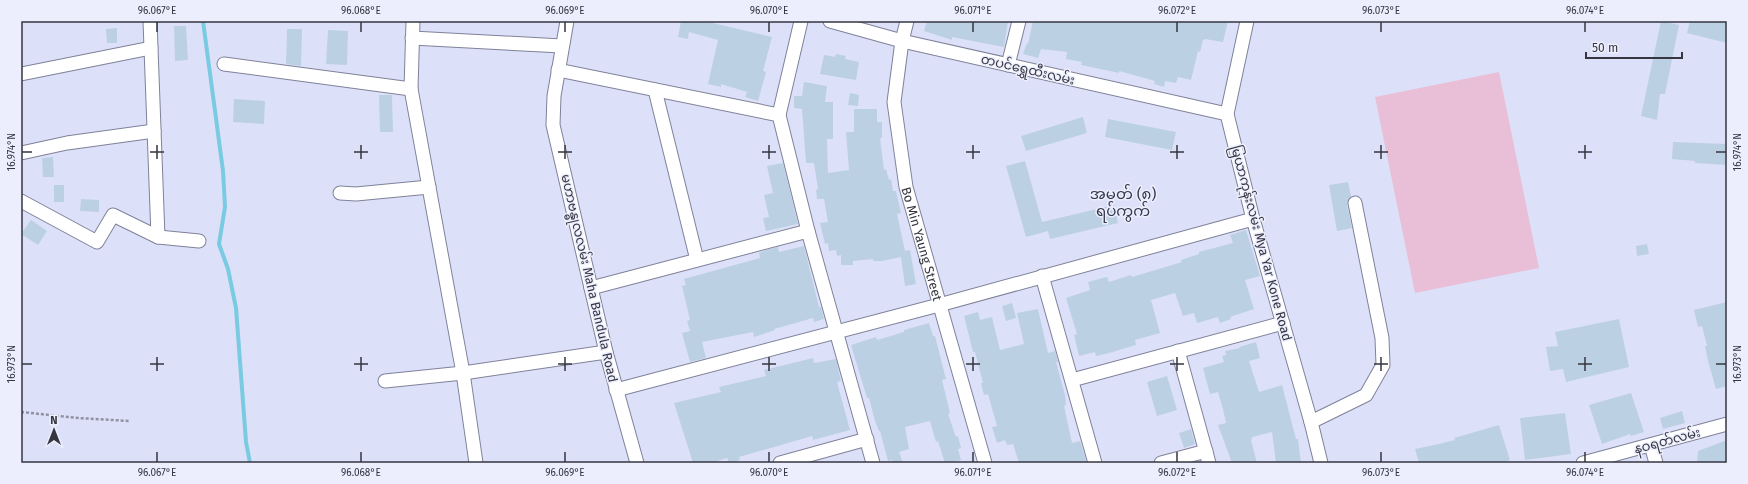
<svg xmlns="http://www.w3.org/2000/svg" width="1748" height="484" viewBox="0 0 1748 484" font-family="'Fira Sans','Noto Sans Myanmar',sans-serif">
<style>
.green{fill:#e8bfd7}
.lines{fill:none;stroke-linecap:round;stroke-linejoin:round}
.stream{stroke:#7acbe2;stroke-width:4}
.building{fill:#bcd0e3}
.minor-casing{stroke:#7f8299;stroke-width:15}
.path{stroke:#9092a4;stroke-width:2.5;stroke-dasharray:3 2;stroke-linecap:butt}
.minor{stroke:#fff;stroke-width:13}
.ticks{fill:none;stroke:#353640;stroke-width:1.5}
.labels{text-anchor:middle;stroke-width:3;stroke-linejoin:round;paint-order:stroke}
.street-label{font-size:13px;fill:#353640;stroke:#eceefd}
.quarter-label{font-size:15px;fill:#35374b;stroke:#eceefd}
.neatline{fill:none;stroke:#353640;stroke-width:1.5}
.ticks-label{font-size:10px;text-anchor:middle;fill:#353640}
</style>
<rect width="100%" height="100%" fill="#dde0f9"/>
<path class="green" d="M1499,72L1539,268L1415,293L1375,97Z"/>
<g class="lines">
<path class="stream" d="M203,21L223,171L225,207L219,244L228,269L236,308L246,442L250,463"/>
</g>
<g class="building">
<path d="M681,21H704L772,37L763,71L766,72L758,101L745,97L747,92L721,84V87L708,84L718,40L689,32L688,39L678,37Z"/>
<path d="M927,21H1008L1004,47L952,37V40L924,31Z"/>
<path d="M1033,21H1228L1223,42L1205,39L1203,40L1200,52L1198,51L1191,80L1178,77L1176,83L1165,81L1164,87L1154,84L1155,81L1119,71V73L1081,65L1082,62L1066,59L1067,52L1041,49L1038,58L1023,54L1027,43L1028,44Z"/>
<path d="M1661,21L1679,25L1665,94H1660L1657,120L1641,116Z"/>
<path d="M1690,21H1727V43L1687,33Z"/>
<path d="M174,26H186L188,60L175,61Z"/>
<path d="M117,28V43H107L106,29Z"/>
<path d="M287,29H302L301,66L286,64Z"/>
<path d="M328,30L348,31L347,65L326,64Z"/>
<path d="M836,54L846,56L845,59L859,62L856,80L820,74L824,55L835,57Z"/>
<path d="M804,82L827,86L825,102H833V139H827L828,173L849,170L846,132H854V109H877V122H882V138H880L884,170L886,169L889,180L891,179L893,191H896L901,213L897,214L905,251L910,250L916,284L905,286L901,257L882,261H873V259L853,261V265H841V255L837,256L836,250L829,251L828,243L825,244L820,223L828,222L824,199H817L816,190L818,189L814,163H806L802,109L794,108V96H802Z"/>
<path d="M850,93L859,95L858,106L848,105Z"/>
<path d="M379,95H392L393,132H380Z"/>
<path d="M234,99L265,101L264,124L233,122Z"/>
<path d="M1083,117L1087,133L1026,151L1021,136Z"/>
<path d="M1108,119L1176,132L1172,150L1105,137Z"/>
<path d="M1673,142L1727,144V165L1695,163V161L1672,159Z"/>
<path d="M53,157L54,177H43L42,158Z"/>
<path d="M1025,161L1042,222L1114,205L1118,223L1050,239L1048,231L1026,237L1006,166Z"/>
<path d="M783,163L798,224L766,231L763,218L769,217L764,195L773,193L767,166Z"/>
<path d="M1348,182L1351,196L1348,200L1347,205L1352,228L1337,231L1329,185Z"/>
<rect x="54" y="185" width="10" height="17"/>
<path d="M81,199L99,200V212L80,211Z"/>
<path d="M31,220L47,231L38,245L21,234Z"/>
<path d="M1246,230L1260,276L1245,280L1254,309L1230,317L1231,319L1220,323L1218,317L1197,323L1194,313L1183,316L1175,293L1151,300L1160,333L1135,340L1136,345L1109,353L1096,356L1095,352L1079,356L1074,335L1077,334L1066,298L1090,290L1088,282L1107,277L1109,282L1131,275L1132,277L1182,262L1181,260L1199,254V252L1233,243L1230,235Z"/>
<path d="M1647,244L1649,254L1637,256L1636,246Z"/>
<path d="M804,246L819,307H821L824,319L814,322L813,318L799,322L774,329L775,330L754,337L753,332L702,342L706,358L690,362L682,333L690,331L687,321L690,320L682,286L686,285L684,279L760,258L759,253L766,250L778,247L779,252Z"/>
<path d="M1727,302V386L1716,389L1708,361L1705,346H1707L1702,326L1698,327L1694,310Z"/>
<path d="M1012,303L1016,318L1006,321L1002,306Z"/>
<path d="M1038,309L1048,353L1055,351L1058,362H1056L1065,395L1066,405L1064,406L1072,443L1080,441L1087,463H1019L1013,444L1007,445L1005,440L997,443L992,427L997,426L988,394L984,395L981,383H983L975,352H973L964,316L978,312L980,320L992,317L1000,350L1024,344L1017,313Z"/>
<path d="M1619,319L1629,367L1566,382L1563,369L1550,371L1546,347L1558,346L1555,332Z"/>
<path d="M929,323L933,336H935L946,379L942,380L950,413L948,414L956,437L958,436L961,448L958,449L961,460L945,463L938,441L936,442L930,421L905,427L909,449L899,452L903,463H893L892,460L888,461L880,431H879L875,421L869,398H867L851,345L876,337L877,340L904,332V330Z"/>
<path d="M1256,342L1260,358L1249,361L1259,392L1282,385L1296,439H1298L1301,463H1276L1272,432L1252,437V439L1251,440L1257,463H1232L1218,425L1226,423L1223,409L1218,392L1210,394L1203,368L1224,362L1222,356L1226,355L1225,351L1240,348L1239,347Z"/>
<path d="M813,358L814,363L836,359L841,381L837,382L850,430L813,440L812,436L739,457L740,460L729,463L727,458L711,463H693L674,403L721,392L719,387L766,376L764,370Z"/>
<path d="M1167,376L1177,410L1157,416L1147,382Z"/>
<path d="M1631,393L1644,432L1631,436L1630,434L1602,444L1589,405Z"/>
<path d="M1682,411L1685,423L1663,429L1660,418Z"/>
<path d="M1565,413L1571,454L1525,460L1520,418Z"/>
<path d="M1499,425L1510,460L1502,463H1419L1415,449L1439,444L1455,440L1454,438Z"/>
<path d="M1191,429L1195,444L1184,448L1179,433Z"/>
<path d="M1727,440V463H1697L1698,451Z"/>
</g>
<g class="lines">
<g class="minor-casing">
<g id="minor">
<path d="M150,21L158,237"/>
<path d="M413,21L411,89L463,373L476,463"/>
<path d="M567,21L554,96L553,125L606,352L637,463"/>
<path d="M801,21L779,115L808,231L873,463"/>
<path d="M830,21L902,41L1227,114"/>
<path id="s1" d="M907,21L902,41L894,102L906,187L985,463"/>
<path d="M1247,21L1227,114L1253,219L1311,422L1321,463"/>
<path d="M412,38L562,46"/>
<path d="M224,64L411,89"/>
<path d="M1008,65L1019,21"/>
<path d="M558,70L779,115"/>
<path d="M21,74L151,48"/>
<path d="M655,90L697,260"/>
<path d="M21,153L67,143L154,131"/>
<path d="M340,193L356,194L429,187"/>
<path d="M21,201L97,242L113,215L158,237L199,241"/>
<path d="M1042,276L1095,463"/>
<path d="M591,288L808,231"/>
<path d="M1178,351L1209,463"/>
<path d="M1072,380L1283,323"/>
<path d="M385,381L463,373L606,352"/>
<path d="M616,390L939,305L1253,219"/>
<path d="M1311,422L1366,395L1383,365L1382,338L1355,203"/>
<path d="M1651,445L1656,463"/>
<path d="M780,463L867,439"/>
<path d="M1161,463L1206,451"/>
<path d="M1583,463L1727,424"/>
</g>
</g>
<path class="path" d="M21,412L78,418L130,421"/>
<use href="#minor" class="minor"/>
</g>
<path class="ticks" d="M157,22V32M361,22V32M565,22V32M769,22V32M973,22V32M1177,22V32M1381,22V32M1585,22V32M157,145V159M361,145V159M565,145V159M769,145V159M973,145V159M1177,145V159M1381,145V159M1585,145V159M22,152H32M150,152H164M354,152H368M558,152H572M762,152H776M966,152H980M1170,152H1184M1374,152H1388M1578,152H1592M1716,152H1726M157,357V371M361,357V371M565,357V371M769,357V371M973,357V371M1177,357V371M1381,357V371M1585,357V371M22,364H32M150,364H164M354,364H368M558,364H572M762,364H776M966,364H980M1170,364H1184M1374,364H1388M1578,364H1592M1716,364H1726M157,452V462M361,452V462M565,452V462M769,452V462M973,452V462M1177,452V462M1381,452V462M1585,452V462"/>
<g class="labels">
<g class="street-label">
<text transform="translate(1028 69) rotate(13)" y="5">တပင်ရွှေထီးလမ်း</text>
<text transform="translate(1262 243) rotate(75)" y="5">မြယာကုန်းလမ်း Mya Yar Kone Road</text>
<text dy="5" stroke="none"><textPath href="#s1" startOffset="227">Bo Min Yaung Street</textPath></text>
<text transform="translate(590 278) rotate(77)" y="5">မဟာဗန္ဓုလလမ်း Maha Bandula Road</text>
<text transform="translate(1667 440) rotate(-15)" y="5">နဝရတ်လမ်း</text>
</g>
<g class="quarter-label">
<text x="1123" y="199">အမှတ် (၈)<tspan x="1123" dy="17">ရပ်ကွက်</tspan></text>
</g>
</g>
<rect width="1748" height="484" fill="none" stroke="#eceefd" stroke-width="44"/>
<g transform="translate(54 430)" stroke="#eceefd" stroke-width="3" paint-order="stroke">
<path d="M0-3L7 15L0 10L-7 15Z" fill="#353640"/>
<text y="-6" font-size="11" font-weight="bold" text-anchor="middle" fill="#353640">N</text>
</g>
<path d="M1586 52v6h96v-6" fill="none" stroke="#353640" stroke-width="2"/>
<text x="1592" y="52" font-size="12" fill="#353640" stroke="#eceefd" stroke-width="3" paint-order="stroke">50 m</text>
<rect x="22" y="22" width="1704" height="440" class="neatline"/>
<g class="ticks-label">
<text x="157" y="14">96.067°E</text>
<text x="361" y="14">96.068°E</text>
<text x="565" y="14">96.069°E</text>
<text x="769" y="14">96.070°E</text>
<text x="973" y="14">96.071°E</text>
<text x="1177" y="14">96.072°E</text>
<text x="1381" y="14">96.073°E</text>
<text x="1585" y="14">96.074°E</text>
<text transform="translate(11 152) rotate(-90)" y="4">16.974°N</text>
<text transform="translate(1737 152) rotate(-90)" y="4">16.974°N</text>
<text transform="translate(11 364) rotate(-90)" y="4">16.973°N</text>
<text transform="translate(1737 364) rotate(-90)" y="4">16.973°N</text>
<text x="157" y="476">96.067°E</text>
<text x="361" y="476">96.068°E</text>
<text x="565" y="476">96.069°E</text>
<text x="769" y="476">96.070°E</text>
<text x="973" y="476">96.071°E</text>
<text x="1177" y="476">96.072°E</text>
<text x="1381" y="476">96.073°E</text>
<text x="1585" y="476">96.074°E</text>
</g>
</svg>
